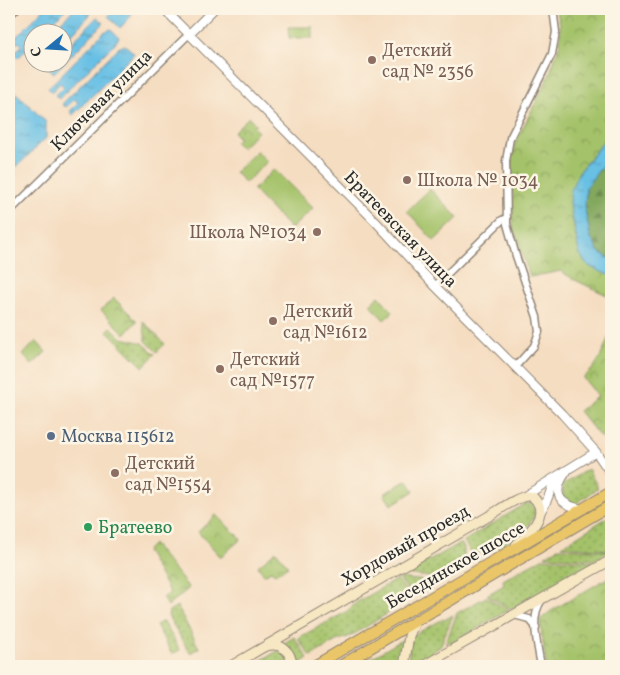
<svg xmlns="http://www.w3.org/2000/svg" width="620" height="675" viewBox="0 0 620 675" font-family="Vollkorn,serif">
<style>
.grass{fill:url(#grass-dots);stroke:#68764a}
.forest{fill:url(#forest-firs);stroke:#576a44}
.park{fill:url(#park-crowns);stroke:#68764a}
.pitch{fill:#a4c269;stroke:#68764a}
.water{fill:url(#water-ripples);stroke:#4a7688}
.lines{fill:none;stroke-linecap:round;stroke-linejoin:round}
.minor-casing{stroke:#908476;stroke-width:9}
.tertiary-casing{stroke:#908476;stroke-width:10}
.secondary-casing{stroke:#908476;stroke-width:11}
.primary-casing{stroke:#908476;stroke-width:12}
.minor{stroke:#fff;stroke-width:6}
.tertiary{stroke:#fff;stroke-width:8}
.secondary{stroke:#f7e8c3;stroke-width:9}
.primary{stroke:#eac669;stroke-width:10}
.education-dot{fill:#8d6e63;stroke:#fcf5e5;stroke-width:2}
.service-dot{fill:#5c6f8a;stroke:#fcf5e5;stroke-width:2}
.leisure-dot{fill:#2e9e5b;stroke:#fcf5e5;stroke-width:2}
.labels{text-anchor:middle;stroke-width:5;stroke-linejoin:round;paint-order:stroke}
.education-label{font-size:18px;fill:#785e54;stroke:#fcf5e5;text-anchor:start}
.street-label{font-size:18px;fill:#2b2b2b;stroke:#fcf5e5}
.service-label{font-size:18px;fill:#4e5e75;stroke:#fcf5e5;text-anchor:start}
.leisure-label{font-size:18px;fill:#27864d;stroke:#fcf5e5;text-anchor:start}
</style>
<defs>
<pattern id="grass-dots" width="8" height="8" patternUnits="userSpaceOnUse" patternTransform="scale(1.25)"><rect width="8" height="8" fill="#a4c269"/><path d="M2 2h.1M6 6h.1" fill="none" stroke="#869e57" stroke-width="1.8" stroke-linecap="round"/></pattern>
<pattern id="forest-firs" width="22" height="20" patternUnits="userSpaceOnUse" patternTransform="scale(1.25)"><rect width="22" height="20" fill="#83a85d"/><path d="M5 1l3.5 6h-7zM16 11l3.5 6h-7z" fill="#6b894d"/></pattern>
<pattern id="park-crowns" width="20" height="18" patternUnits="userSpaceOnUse" patternTransform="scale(1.25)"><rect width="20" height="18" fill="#a4c269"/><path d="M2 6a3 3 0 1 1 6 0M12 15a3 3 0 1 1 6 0" fill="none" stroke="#869e57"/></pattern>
<pattern id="water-ripples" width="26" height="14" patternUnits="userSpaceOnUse" patternTransform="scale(1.25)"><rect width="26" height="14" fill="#68c0e5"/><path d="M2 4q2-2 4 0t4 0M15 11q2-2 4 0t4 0" fill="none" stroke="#569cba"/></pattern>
</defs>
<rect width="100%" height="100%" fill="#fcf5e5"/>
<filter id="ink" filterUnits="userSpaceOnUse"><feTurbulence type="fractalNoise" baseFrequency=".02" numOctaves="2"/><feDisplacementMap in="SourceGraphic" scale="10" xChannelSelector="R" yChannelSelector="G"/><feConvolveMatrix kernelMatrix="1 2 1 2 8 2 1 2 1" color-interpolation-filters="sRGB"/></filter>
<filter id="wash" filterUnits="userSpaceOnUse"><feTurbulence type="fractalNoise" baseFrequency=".0096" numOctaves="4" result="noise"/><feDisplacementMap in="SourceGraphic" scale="20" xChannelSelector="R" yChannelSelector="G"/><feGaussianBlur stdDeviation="1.12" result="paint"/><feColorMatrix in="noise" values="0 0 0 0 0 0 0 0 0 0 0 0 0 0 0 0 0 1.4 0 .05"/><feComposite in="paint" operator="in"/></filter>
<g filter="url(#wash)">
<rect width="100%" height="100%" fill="#f5ddc1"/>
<g class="grass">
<path d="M143,321L165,344L157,352L146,341Z"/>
<path d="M111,327L122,338L143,343L155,354L143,367L107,331Z"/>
<path d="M588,469L597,486V489L574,505L563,498V485Z"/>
<path d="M531,503C548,522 500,546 488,553L485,549L473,556L464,541L525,504Z"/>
<path d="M611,515V550L562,546Z"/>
<path d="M461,543L464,548V562L437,578L405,574Z"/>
<path d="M558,548L610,551L595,560L545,556Z"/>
<path d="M542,558L593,562L511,609L487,595L504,585L503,580Z"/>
<path d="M399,578L429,581V586L412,596Z"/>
<path d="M397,579L410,597L392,611L351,636L336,641L311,656L309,655L298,638L346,612L357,602Z"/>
<path d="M486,597L509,610L452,643L451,641L445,645L457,613Z"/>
<path d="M177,606L199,648L190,653L168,616L169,611Z"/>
<path d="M453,615L440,647L430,653L432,657L417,666H408L410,637L443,619L444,620Z"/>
<path d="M163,621L180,650L172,654L156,625Z"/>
<path d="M294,637L308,658L296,666L297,662L292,652L281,645Z"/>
<path d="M405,638L400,666H358Z"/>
<path d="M278,651L286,654L289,666H250Z"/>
</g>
<path class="forest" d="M611,153V259L599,252L591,238L585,210L586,188Z"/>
<g class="park">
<path d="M556,9H611V132L579,172L570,204L579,252L584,261L611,276V297L573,279L561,271L530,277L513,227L512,156L515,143L549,76L560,43V23Z"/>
<path d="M288,27H313V38H289Z"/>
<path d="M249,117L256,125L253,127L258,132L241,148L235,142L239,138L233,132Z"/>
<path d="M114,298L137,321L125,334L101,310Z"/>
<path d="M611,331V430L601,438L579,411L598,396L583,378C599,366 604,349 611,331Z"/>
<path d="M216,515L241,539L221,557L198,532Z"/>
<path d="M153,544L189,588L168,606L163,598L170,593L146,551Z"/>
<path d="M276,551L288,566L275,574L271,571L264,575L258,566Z"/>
<path d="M611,576V666H546L540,620L551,611Z"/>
</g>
<g class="pitch">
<path d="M257,151L267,162L245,183L235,172Z"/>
<path d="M274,169L313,208L291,229L253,190Z"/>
<path d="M430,189L458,218L434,241L407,211Z"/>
<path d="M379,296L393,312L384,320L370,304Z"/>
<path d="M36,341L46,352L32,365L23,355Z"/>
<path d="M407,480L414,491L391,505L384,494Z"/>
</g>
<g class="water">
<path d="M44,9H66L43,32H32V43L18,58L14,54L22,45L18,42L10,50L9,44Z"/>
<path d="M74,9H90L92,11L89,16L63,43L62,32H50Z"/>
<path d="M116,9H125L132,15L120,28L108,16Z"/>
<path d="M97,17L104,23L54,73L47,67L52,63L62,62L63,52Z"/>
<path d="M111,29L119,37L116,42L59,99L55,95L64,87L60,83L52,92L48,88L104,32Z"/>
<path d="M125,45L134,53L130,58L73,115L70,111L78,103L75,99L66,107L62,104L118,48Z"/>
<path d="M9,86L46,122V138L9,174Z"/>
<path d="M611,132V153L586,188L585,210L591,238L599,252L611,259V276L590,267L584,261L579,252L570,204L571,189L579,172Z"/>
</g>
</g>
<g filter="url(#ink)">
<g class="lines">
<g class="minor-casing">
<g id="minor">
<path d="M9,16L16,9"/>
<path d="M9,212L189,34"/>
<path d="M435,286L502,220L507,219"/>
<path d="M515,367L534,346L539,332L537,317L516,256L507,224L506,161L510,138L552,54L556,32L553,9"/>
<path d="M514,615L529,619L536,627"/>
<path d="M541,666C538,647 529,616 542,600"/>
</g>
</g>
<g class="tertiary-casing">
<g id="tertiary">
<path d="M164,9L376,222L435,286L562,414L596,452L611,474"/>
<path d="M189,34L214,9"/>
<path d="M567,471C551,493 558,505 583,509"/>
<path d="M523,497L596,452"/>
<path d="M540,513L547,500L556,477"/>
</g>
</g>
<g class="secondary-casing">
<g id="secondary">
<path d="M267,646C281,642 292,652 292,666"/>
<path d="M231,666L489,516C498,511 518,496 528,496C532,496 535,498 537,502C548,517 526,535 516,545"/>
<path d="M404,666L409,636L415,622"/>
<path d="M423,666L611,560"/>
</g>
</g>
<g class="primary-casing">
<g id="primary">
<path d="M314,666L611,492"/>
<path d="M340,666L611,505"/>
</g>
</g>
<use href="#minor" class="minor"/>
<use href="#tertiary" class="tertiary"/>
<use href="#secondary" class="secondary"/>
<use href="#primary" class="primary"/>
</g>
</g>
<g class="education-dot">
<circle cx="372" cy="60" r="5"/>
<circle cx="407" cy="180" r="5"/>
<circle cx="317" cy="232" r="5"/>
<circle cx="273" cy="321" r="5"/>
<circle cx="220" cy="369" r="5"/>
<circle cx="115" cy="473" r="5"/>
</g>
<circle class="service-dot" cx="51" cy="436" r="5"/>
<circle class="leisure-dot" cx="88" cy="527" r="5"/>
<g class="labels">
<g class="education-label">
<text x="382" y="56">Детский<tspan x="382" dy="21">сад № 2356</tspan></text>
<text x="417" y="186">Школа № 1034</text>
<text x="307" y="238" text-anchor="end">Школа №1034</text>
<text x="283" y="317">Детский<tspan x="283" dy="21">сад №1612</tspan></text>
<text x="230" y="365">Детский<tspan x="230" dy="21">сад №1577</tspan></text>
<text x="125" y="469">Детский<tspan x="125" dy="21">сад №1554</tspan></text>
</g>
<g class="street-label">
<text transform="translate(101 100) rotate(-45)" y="6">Ключевая улица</text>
<text transform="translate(401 229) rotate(46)" y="6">Братеевская улица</text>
<text transform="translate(405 545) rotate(-30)" y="6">Хордовый проезд</text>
<text transform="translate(455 565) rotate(-30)" y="6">Бесединское шоссе</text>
</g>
<g class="service-label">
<text x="61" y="442">Москва 115612</text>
</g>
<g class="leisure-label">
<text x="98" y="533">Братеево</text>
</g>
</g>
<rect width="620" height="675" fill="none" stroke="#fcf5e5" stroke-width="30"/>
<g transform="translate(48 48) rotate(252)"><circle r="24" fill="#fcf5e5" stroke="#a8a49b"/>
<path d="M0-4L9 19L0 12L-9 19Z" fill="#1f6fb2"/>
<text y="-8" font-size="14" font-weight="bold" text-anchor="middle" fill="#2b2b2b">С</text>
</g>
</svg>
